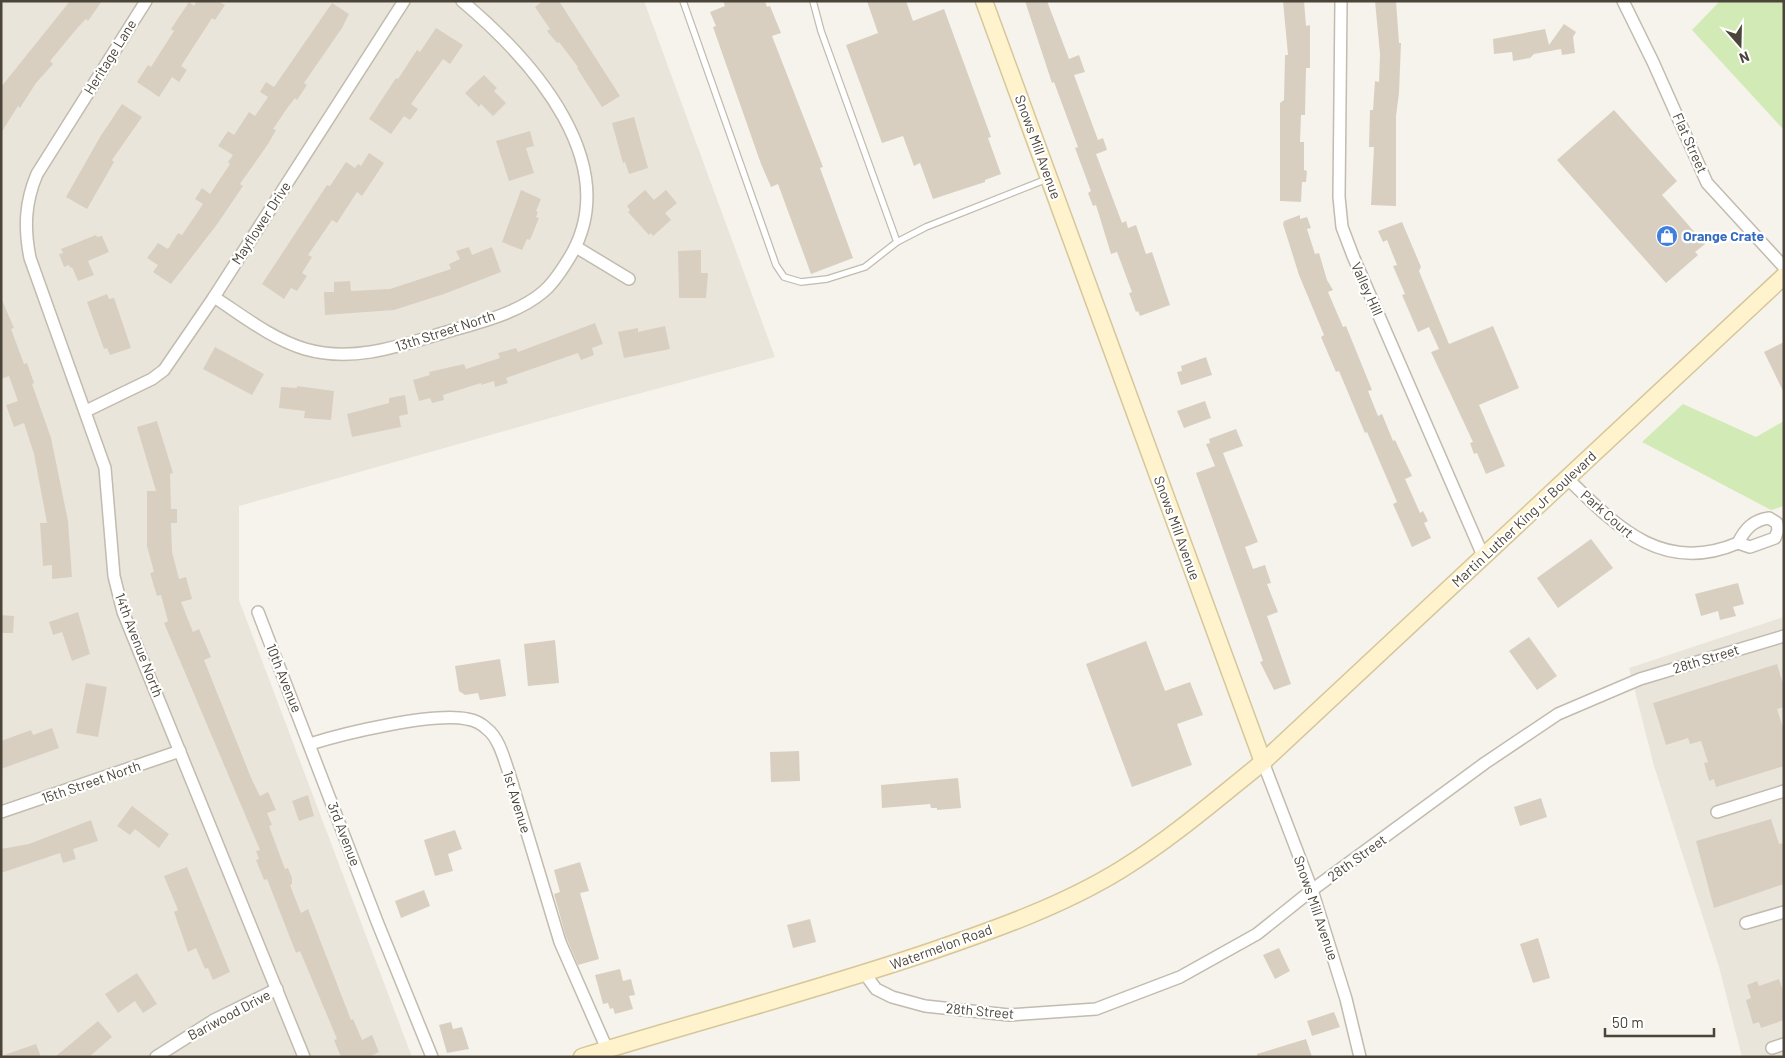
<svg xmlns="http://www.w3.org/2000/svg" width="1785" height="1058" viewBox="0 0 1785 1058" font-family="Barlow,sans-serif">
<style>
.residential{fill:#eae5da}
.green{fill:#d2eab5}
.building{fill:#d8cfc1}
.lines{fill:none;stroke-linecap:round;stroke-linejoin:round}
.service-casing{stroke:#c2bbae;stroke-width:8}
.minor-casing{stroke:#c2bbae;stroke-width:14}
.secondary-casing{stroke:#d6c79b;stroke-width:19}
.service{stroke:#fff;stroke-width:5.5}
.minor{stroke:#fff;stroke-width:11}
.secondary{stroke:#fff3cd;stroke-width:16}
.labels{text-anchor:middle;stroke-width:4.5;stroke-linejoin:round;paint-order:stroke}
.street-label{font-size:14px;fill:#4b4439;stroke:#fff}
.shop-label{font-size:14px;font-weight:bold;fill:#366cbe;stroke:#fff;text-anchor:start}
</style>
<rect width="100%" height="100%" fill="#f6f3ec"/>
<g class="residential">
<path d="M1,1H644L775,357L600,404L239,506V600L412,1057H1Z"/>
<path d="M1784,617V1057H1742L1719,967L1654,766L1629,668Z"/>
</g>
<g class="green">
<path d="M1720,1H1784V130L1692,30Z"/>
<path d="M1683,404L1756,437L1784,421V506L1771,510L1642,442Z"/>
</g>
<g class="building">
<path d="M70,1H102L88,21L86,19L79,26L50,61L53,64L36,83L20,108L18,106L1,133V87Z"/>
<path d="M197,1H218L225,5L215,20L212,18L181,66L187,70L179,82L172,77L159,97L137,82L148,65L151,67L174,31L171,29L189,2L194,6Z"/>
<path d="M543,1H559L620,96L602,107L577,68L578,67L559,42L557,43L547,31L550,29L535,7Z"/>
<path d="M723,1H765L767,7L770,6L781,33L772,36L823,167L820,168L853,258L811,274L778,184L771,187L761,164L713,27L716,26L710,12L725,6Z"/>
<path d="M867,1H906L913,21L944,9L991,137L988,138L1001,174L985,180V182L933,199L920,163L914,166L903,136L882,143L846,45L878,33Z"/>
<path d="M1025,1H1047L1069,59L1079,55L1085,72L1074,75L1098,140L1103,138L1107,150L1096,154L1122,223L1126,221L1128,228L1136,225L1146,254L1152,252L1170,305L1140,316L1138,311L1136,312L1129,293L1132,292L1117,252L1111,254L1096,205L1093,206L1088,193L1091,191L1075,148L1078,147L1054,82L1052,83Z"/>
<path d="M1283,1H1304L1306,26L1310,25V68H1306L1305,115H1301L1300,142H1304V170L1307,171L1306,182H1302L1301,202L1280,201V103L1284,100L1285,55H1288Z"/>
<path d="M1375,1H1396L1399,43H1401L1399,93L1396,116V206L1371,205L1374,147H1369L1370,110H1373L1375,81L1379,82L1380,54Z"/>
<path d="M332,3L349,14L342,28L304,83L307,85L297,100L295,98L288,107L273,129L276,130L268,144L240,184L243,186L218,223L171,284L153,272L158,265L147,258L158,243L168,249L178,233L182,235L203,204L195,199L202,188L210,194L230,164L228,162L233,155L218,146L228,131L234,135L249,112L255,116L268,97L260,92L266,82L274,87Z"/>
<path d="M1564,24L1576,32L1573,37L1575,53L1562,55L1561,49L1534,54L1530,58L1513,61L1512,52L1494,54L1493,39L1545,29L1549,45Z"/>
<path d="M436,28L463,45L450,64L443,59L411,104L418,109L410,120L404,116L391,134L369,119L396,78L398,79L417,50L420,52Z"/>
<path d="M484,75L497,88L494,91L506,103L493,116L481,104L479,107L465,93Z"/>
<path d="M122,104L142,117L112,160L114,162L87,209L66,197L100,137Z"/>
<path d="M1614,110L1677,181L1662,195L1705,244L1695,252L1698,255L1666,283L1557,160Z"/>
<path d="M634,117L648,168L629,174L625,162L623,163L612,123Z"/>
<path d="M530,131L534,146L526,148L534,173L509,181L496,141Z"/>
<path d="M369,153L384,163L362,196L357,192L337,223L332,220L308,255L312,257L302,273L307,276L297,291L291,288L284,299L262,284L327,185L330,186L346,162L355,168L358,164L361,166Z"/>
<path d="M521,190L541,199L536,211L538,212L536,217L539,218L530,240L527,239L522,250L502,242Z"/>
<path d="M645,190L654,200L666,190L677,203L665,213L671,220L653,236L651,233L649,235L628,212L630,210L627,206Z"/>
<path d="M1300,215V219L1307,217L1311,228L1307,229L1315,254L1319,253L1327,280L1333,290L1328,292L1343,327L1346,326L1372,390L1368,391L1378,416L1382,414L1393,441L1395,440L1412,476L1405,479L1420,513L1423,511L1428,521L1424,523L1431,538L1412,547L1393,504L1397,502L1367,432L1365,433L1339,371L1336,372L1321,337L1324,335L1299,275L1283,224L1284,221Z"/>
<path d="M1402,222L1421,267L1419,271L1449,344L1493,326L1519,388L1479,405L1505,466L1486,474L1477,453L1474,454L1470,443L1473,442L1431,352L1439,349L1429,327L1418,332L1402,295L1405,294L1393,266L1397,265L1387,240L1383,242L1378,231Z"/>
<path d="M96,235L97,237L102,236L109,252L88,261L94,275L78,281L72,267L70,268L69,265L64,267L59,254L63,253L61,249Z"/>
<path d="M469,247L472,255L492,247L501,272L444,294L394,310L325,315L324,292H334V282L350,281L351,291L390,289L451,269L449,264L460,259L456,251Z"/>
<path d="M701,250V273H708L706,298H679L678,251Z"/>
<path d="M107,294L109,299L114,298L131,348L110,355L107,348L104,349L87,302Z"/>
<path d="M1,298L14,328L11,329L24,364L27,363L34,383L32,384L51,438L68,521L72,577L52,579V565L43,566L40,523H47L34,454L24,423L14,427L6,405L18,401L9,376L1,379Z"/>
<path d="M595,323L603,344L592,348L594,355L581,360L578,353L506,378L508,383L495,387L494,381L481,385V383L443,395L444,400L432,403L430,398L419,401L413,380L430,375L429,372L464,364L466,369L500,358L498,353L516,348L518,352Z"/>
<path d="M665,326L670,349L624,358L618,332L638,328V332Z"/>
<path d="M1784,342V393L1764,352Z"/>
<path d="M215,347L264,374L252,395L203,369Z"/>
<path d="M1206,357L1212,375L1181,385L1177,372L1182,371L1181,366Z"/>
<path d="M297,386L334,391L331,420L304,418L305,411L279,408L281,387L297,388Z"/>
<path d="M405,395L408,414L399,416L401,427L352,437L347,414L389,403V398Z"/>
<path d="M1205,401L1211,418L1184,428L1177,411Z"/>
<path d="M157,421L173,473L170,474L171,509H177V523H171L172,552L179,579L186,577L192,599L181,602L193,632L199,629L211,657L204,660L252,780L260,796L268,792L276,810L267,813L272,825L269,826L285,869L288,868L292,878V884L290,885L301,913L308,909L351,1020L353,1019L362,1040L372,1035L379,1052L369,1057H341L334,1040L337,1039L300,951L296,953L267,879L264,880L256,860L259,859L256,851L260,850L164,623L168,621L161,595L157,596L150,573L154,572L147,546V491H156L137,427Z"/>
<path d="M1236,429L1243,446L1223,453L1258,542L1245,547L1253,569L1265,565L1271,583L1267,584L1278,612L1267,616L1291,684L1274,690L1260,662L1263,661L1196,473L1215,466L1206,444L1210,443L1209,439Z"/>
<path d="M1591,539L1613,568L1558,608L1537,578Z"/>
<path d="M1738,583L1744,604L1733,607L1736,616L1720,620L1718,611L1701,616L1695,594Z"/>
<path d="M78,612L90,654L72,661L62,632L53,635L49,622Z"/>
<path d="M1,615L14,616L13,633H1Z"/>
<path d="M1529,637L1557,676L1537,690L1509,651Z"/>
<path d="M555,640L559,683L528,686L524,644Z"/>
<path d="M1146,641L1165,691L1190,682L1203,715L1177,724L1192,765L1132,787L1086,664Z"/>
<path d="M500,659L506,696L480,700L478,693L465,695L459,691L455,666Z"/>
<path d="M1777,664L1784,687V707L1777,709L1784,731V766L1716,787L1714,779L1709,781L1704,763L1708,762L1701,741L1690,744L1688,738L1666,745L1653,703Z"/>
<path d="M86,683L107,687L98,737L76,733Z"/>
<path d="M52,728L59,748L1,769V741L31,730L33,735Z"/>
<path d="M799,751L800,781L771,782L770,752Z"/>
<path d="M958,778L961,808L937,810V808H931L930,804L882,808L881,785Z"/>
<path d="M308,795L314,816L299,821L292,801Z"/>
<path d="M1541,798L1547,817L1520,826L1514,807Z"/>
<path d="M132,806L169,834L159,848L135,829L130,835L117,826Z"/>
<path d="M1771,819L1779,844L1784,843V884L1714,908L1696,841Z"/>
<path d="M91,820L98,841L73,849L76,859L63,863L60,853L1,873V849L29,844Z"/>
<path d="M455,830L462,849L448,854L453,871L435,876L424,840Z"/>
<path d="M580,862L589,891L580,893L599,959L578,965L566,937L554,894L560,892L554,870Z"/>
<path d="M187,867L230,972L213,980L208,968L205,969L196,948L188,952L174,912L178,910L164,876Z"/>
<path d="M424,890L430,906L401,918L395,901Z"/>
<path d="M810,919L816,942L793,948L787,925Z"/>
<path d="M1538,938L1550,978L1533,983L1520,944Z"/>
<path d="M1279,948L1290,971L1275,979L1263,955Z"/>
<path d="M620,969L623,981L631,979L635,995L629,996L633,1009L615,1014L613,1008L610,1009L608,1003L603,1004L595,975Z"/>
<path d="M137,973L157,1004L143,1013L135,1001L118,1013L105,994Z"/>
<path d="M1779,979L1784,993V1020L1761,1028L1759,1022L1753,1024L1746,1000L1751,998L1747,985L1757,981L1759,986Z"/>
<path d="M1334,1012L1340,1027L1312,1036L1307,1021Z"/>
<path d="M98,1021L112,1037L89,1057H55Z"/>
<path d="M451,1022L453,1029L462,1027L469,1049L447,1053L439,1025Z"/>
<path d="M1306,1039L1312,1057H1257V1054Z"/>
<path d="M36,1044L41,1057H4V1055Z"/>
</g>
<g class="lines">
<g class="service-casing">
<g id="service">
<path d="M683,1L776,265L784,277L801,282L827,279L865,267L897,242L926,227L1047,179"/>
<path d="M813,1L821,31L897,242"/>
</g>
</g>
<g class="minor-casing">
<g id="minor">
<path d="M146,1L37,174C25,202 24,228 30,258L105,468L114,576L123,612L304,1057"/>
<path d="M1341,1L1339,197L1342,227L1353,256L1484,558"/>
<path d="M1623,1L1653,62L1707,183L1784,267"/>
<path d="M576,247L629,279"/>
<path d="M214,297C243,316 272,339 305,349C353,363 400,346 446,332C477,323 517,314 543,292C554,283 561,271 568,260C628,165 531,59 462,1"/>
<path d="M86,411L152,379L164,370L214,297L404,1"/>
<path d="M1568,479C1617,527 1663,575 1738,543"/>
<path d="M1769,518L1777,523L1778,530L1775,538L1750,547L1738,543C1745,529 1753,520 1769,518Z"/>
<path d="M258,612L378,924L432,1057"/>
<path d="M310,744C345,733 433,712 467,719C474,720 482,724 487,729C499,738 504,759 509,773L560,942L607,1049"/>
<path d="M1263,762L1312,890L1346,999L1360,1057"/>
<path d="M1,812L180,751"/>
<path d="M1717,812L1784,791"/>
<path d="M1746,923L1784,912"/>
<path d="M865,974L876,989L892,997L925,1006L1009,1015L1096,1009L1180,977L1257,934L1312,890L1485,763L1558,714L1640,679L1784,636"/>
<path d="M1772,1048L1784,1044"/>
<path d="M156,1057L214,1020L277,989"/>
</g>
</g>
<g class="secondary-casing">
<g id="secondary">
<path d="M984,1L1263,762"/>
<path d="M582,1057C699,1021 817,990 932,951C996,929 1064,905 1122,869C1172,838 1217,799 1263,762L1784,276"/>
</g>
</g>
<use href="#service" class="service"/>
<use href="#minor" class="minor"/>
<use href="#secondary" class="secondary"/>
</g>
<defs>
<g id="shop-disc" transform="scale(1.125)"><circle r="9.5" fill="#3f7fe0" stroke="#fff"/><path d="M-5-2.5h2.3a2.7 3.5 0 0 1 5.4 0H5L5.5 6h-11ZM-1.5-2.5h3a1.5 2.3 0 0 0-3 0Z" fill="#fff"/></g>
</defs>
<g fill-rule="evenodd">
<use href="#shop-disc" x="1667" y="236"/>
</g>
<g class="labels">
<g class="street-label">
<text transform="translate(110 57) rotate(-58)" y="5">Heritage Lane</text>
<text transform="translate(1690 143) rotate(66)" y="5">Flat Street</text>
<text transform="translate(1038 147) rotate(70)" y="5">Snows Mill Avenue</text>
<text transform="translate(261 223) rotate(-57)" y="5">Mayflower Drive</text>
<text transform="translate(1367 289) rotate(66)" y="5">Valley Hill</text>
<text transform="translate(445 331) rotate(-18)" y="5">13th Street North</text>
<text transform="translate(1607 514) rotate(41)" y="5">Park Court</text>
<text transform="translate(1524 519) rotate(-43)" y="5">Martin Luther King Jr Boulevard</text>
<text transform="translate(1177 528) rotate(70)" y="5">Snows Mill Avenue</text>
<text transform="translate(139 645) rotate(69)" y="5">14th Avenue North</text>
<text transform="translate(1706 659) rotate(-17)" y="5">28th Street</text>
<text transform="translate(284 678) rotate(68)" y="5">10th Avenue</text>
<text transform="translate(91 782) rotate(-19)" y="5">15th Street North</text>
<text transform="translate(517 802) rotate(73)" y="5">1st Avenue</text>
<text transform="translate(344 834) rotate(69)" y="5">3rd Avenue</text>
<text transform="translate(1357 858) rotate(-36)" y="5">28th Street</text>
<text transform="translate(1316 908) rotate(71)" y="5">Snows Mill Avenue</text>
<text transform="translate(941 947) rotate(-20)" y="5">Watermelon Road</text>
<text transform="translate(980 1011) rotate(5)" y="5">28th Street</text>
<text transform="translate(229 1015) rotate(-28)" y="5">Bariwood Drive</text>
</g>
<g class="shop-label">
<text x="1683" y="241">Orange Crate</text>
</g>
</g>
<rect width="1785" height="1058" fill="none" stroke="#4b4439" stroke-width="5"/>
<g transform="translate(1740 45) rotate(160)" stroke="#ffffff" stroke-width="4" paint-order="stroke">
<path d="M0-4L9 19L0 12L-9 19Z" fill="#4b4439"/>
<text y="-8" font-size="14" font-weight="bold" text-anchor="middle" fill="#4b4439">N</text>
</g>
<path d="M1605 1028v8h109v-8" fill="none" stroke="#4b4439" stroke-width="2.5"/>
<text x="1612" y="1028" font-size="15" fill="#4b4439" stroke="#ffffff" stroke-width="4" paint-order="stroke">50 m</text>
</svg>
